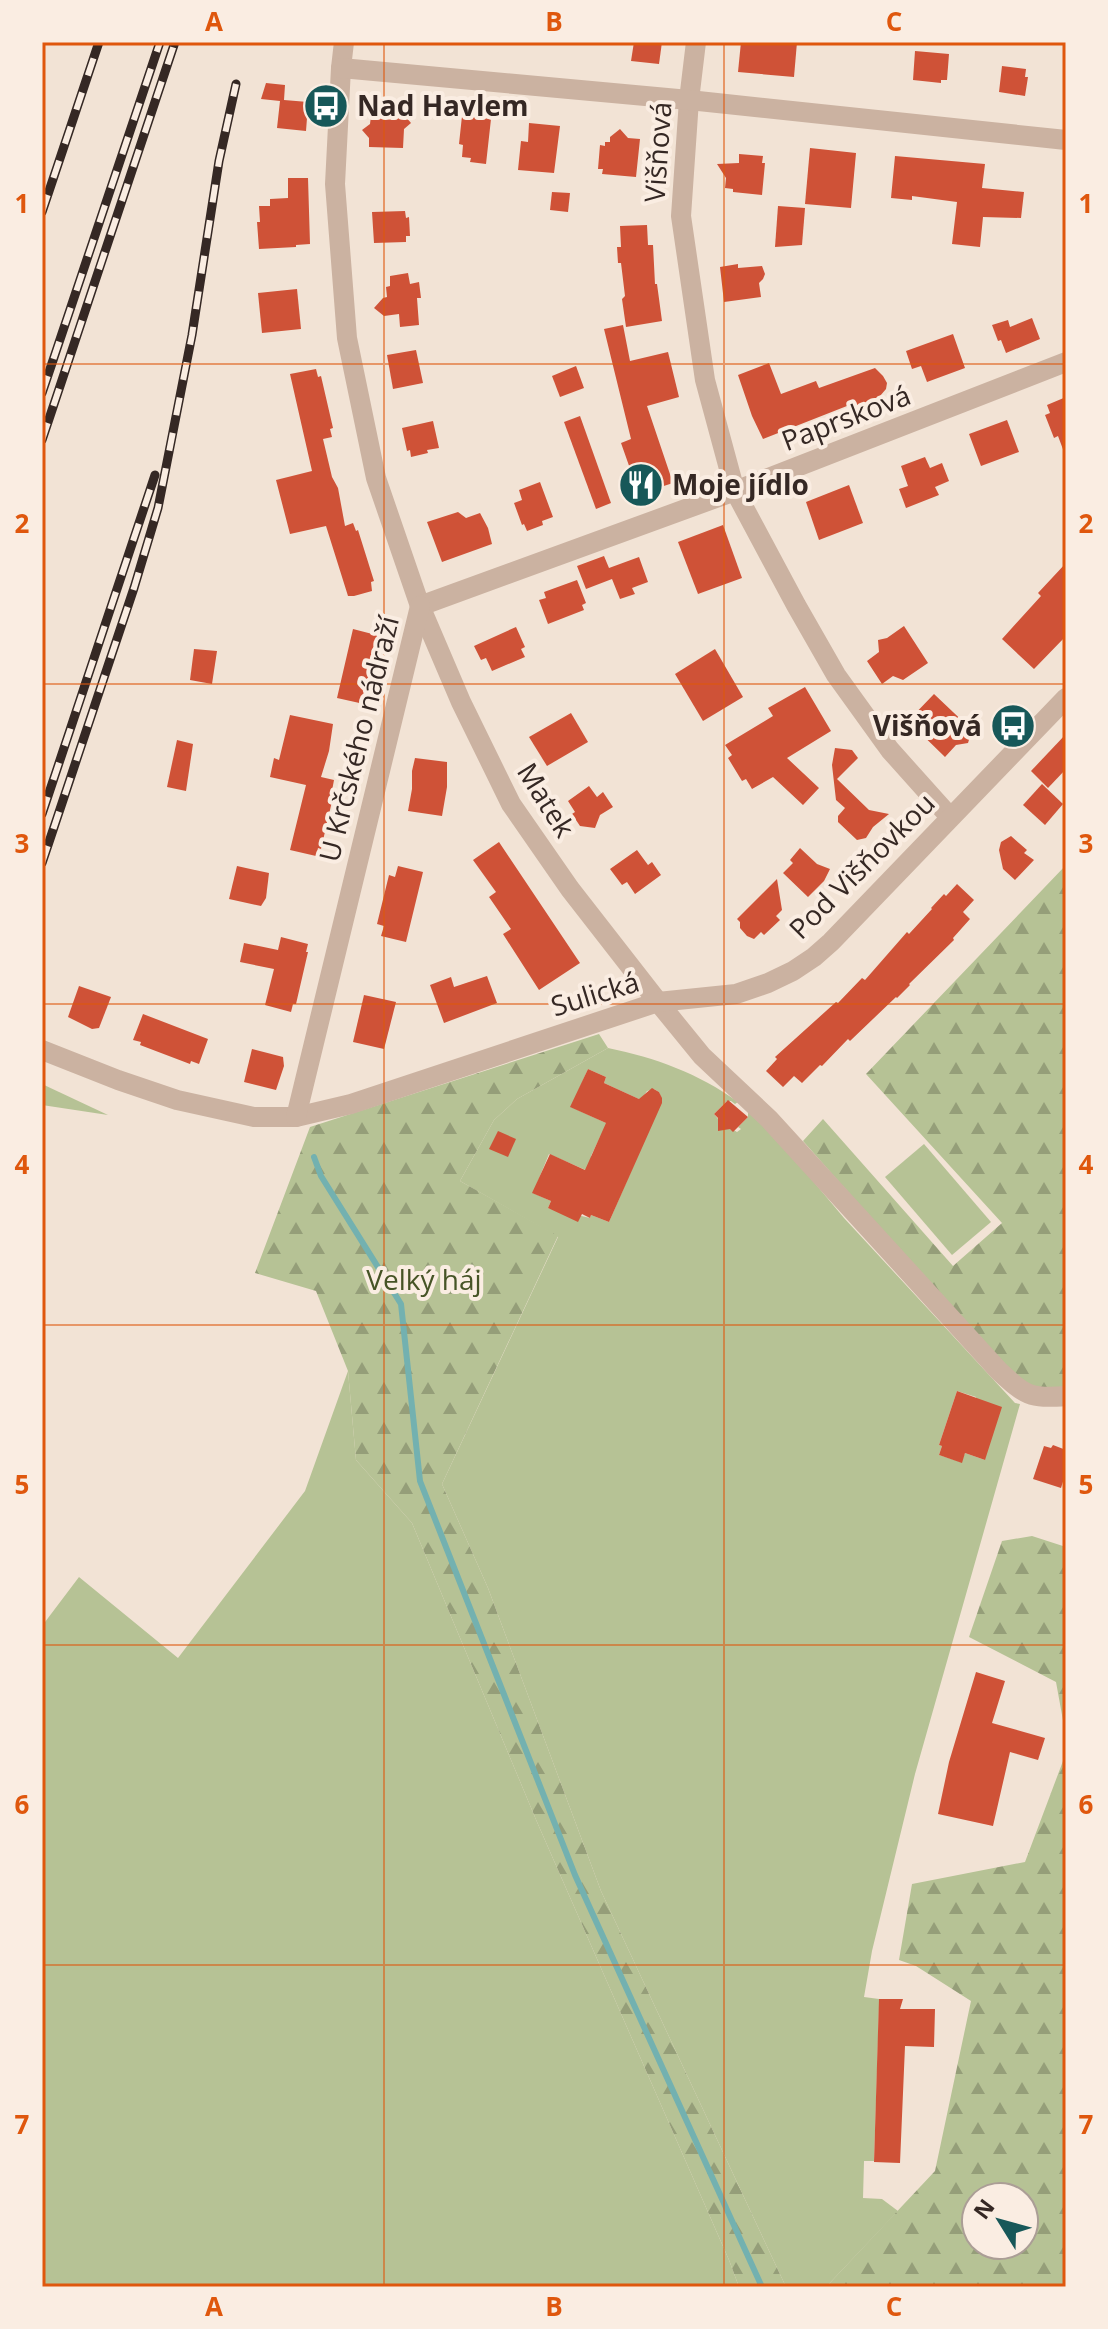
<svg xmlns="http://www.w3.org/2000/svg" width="1108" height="2329" viewBox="0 0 1108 2329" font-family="'Open Sans',sans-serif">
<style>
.green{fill:#b6c295;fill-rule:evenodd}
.forest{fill:url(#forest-firs);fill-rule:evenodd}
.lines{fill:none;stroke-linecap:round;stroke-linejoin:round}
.stream{stroke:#73b1b0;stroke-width:6}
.building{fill:#cf5237}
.minor{stroke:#cbb2a1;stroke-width:20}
.rail-casing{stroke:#352824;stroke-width:9}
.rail{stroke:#faede2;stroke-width:6;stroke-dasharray:18;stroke-linecap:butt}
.grid{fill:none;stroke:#df570d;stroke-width:2;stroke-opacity:0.55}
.labels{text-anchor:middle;stroke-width:8;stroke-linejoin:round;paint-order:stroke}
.poi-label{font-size:28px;font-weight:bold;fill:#352824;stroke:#faede2;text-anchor:start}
.street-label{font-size:28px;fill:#352824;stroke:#faede2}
.park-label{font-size:28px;fill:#465426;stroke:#faede2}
.neatline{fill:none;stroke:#df570d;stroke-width:3}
.grid-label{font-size:26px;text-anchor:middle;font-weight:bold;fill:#df570d}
</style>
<defs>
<pattern id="forest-firs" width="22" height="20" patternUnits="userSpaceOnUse" patternTransform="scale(2)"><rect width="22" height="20" fill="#b6c295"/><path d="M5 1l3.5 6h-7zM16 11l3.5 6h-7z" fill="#959e79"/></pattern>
</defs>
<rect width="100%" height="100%" fill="#f2e3d5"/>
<g class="green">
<path d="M608,1048C656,1058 698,1073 738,1102L735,1104L731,1101H727L714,1114L719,1120L718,1127H729L737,1132L741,1129L738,1127L748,1117V1112L772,1132L844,1218L1015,1403L1020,1404L915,1774L872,1951L864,1997L879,1999V2008L874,2161H864L863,2198L882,2199L898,2211L826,2287H786L601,1891L488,1588L442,1484L558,1237L460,1181L494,1120L517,1099ZM588,1069L606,1077L604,1083L641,1100L647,1091L654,1089L659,1092L662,1100L609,1222L591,1215L590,1218L548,1208L551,1201L533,1193L549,1154L597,1175L591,1156L600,1137L617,1128L571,1107ZM957,1391L976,1397L985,1460L965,1453L961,1462L939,1455L942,1446L939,1445Z"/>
<path d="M42,1084L108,1115L42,1105Z"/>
<path d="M924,1144L991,1222L952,1255L885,1177Z"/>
<path d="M348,1371L356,1460L412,1523L537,1822L729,2260L739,2287H42V1626L79,1577L178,1658L305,1491Z"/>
</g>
<g class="forest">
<path d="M1066,865V1387L1045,1390L1013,1379L803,1141L823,1119L953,1266L1002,1223L866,1074Z"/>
<path d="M599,1034L608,1048L517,1099L494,1120L460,1181L558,1236L442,1484L488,1588L601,1891L786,2287H739L729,2260L537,1822L412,1523L356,1460L348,1371L316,1291L255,1273L310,1127Z"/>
<path d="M1032,1536L1066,1547V1737L1056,1682L969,1637L1002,1541Z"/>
<path d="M1066,1753V2287H826L935,2171L971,2001L916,1966L899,1960L912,1884L1025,1862ZM976,2197H1024V2245H976Z"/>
</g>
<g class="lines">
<path class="stream" d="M314,1157L321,1176L401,1304L420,1481L575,1875L762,2287"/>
</g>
<g class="building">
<path d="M634,42H662L659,64L631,61Z"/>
<path d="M741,42H797L794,77L738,72Z"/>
<path d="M915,51L949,54L947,80H941V83L913,80Z"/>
<path d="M1002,66L1026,69L1025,77H1028L1025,96L999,92Z"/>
<path d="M266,83L285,85L284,100L308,102L315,110L307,118L306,131L277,128L280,101L261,99Z"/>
<path d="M372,108L406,111L405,116L411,123L404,129L403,148L369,147V138L362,130L370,124Z"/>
<path d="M462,116L491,119L486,164L470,162L471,158L462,157L463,145L459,144Z"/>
<path d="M529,123L560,126L554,173L518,170L521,141L528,142Z"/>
<path d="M620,129L628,138L640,139L636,177L602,174L603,169H598L600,145L605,146V142H610V137Z"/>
<path d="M810,148L856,153L851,208L805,204Z"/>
<path d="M739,154L763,156L762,163H765L762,195L733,192V189L725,188L726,178L717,164L739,163Z"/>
<path d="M895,156L985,164L982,188L1024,192L1021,218L983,217L980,247L952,244L957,202L912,196V200L891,198Z"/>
<path d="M288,178H308L310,244L296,245V247L259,249L257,222H260L259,206H270V199L288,198Z"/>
<path d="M552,192L570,193L568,212L550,210Z"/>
<path d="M778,206L805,208L802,245L775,247Z"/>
<path d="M405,211L406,218L409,217L410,236H406V242L374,243L372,212Z"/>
<path d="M647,225L648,245H653L655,284H657L662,321L626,327L622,299L625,296L621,263H618L617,247H621L620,226Z"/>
<path d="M738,264V268L762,266L765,274L763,279L759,283L761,297L724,302L720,267Z"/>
<path d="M408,273L410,284L419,282L421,298H417L419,325L400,327L399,314L384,316L374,308L383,298L387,297L386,287L390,286V276Z"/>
<path d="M297,289L301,329L262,333L258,293Z"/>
<path d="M1032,318L1040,339L1006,353L1001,340L998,341L992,325L1008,320L1010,327Z"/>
<path d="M623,325L630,361L668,352L679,397L647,406L673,483L639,494L621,443L631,439L604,329Z"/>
<path d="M953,334L965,368L927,382L921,366L912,369L906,351Z"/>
<path d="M416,350L423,383L393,389L387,355Z"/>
<path d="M769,363L781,394L816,381L819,388L875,368L883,376L887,383L886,389L880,396L881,399L854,409L852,404L763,439L752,416L738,375Z"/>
<path d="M576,366L584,388L560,397L552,376Z"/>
<path d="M316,369L318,377L321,376L333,428L330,429L332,437L323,439L332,477L338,488L345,526L353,523L356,531L358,530L374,581L371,582L372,591L354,596H348L326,526L290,534L276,480L312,471L290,374Z"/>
<path d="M1066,397V452H1064L1058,436L1054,438L1045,415L1050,413L1047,405Z"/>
<path d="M580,416L611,503L596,509L564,422Z"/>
<path d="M1007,420L1019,452L981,466L969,434Z"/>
<path d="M433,421L439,448L427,450L428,453L411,457L410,450L407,451L402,428Z"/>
<path d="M925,457L930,468L942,463L949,481L935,487L939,495L906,508L899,489L908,486L901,466Z"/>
<path d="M540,482L553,517L542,521L543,525L527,531L524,524L522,525L514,503L522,500L519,490Z"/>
<path d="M849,485L863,523L819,540L806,502Z"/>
<path d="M458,512L466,518L480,513L488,528L492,544L442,562L427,522Z"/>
<path d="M723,525L742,578L698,594L678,542Z"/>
<path d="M604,556L609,568L639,557L648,582L632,588L635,594L620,599L612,579L586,589L577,566Z"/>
<path d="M1066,563V636L1034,669L1002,639L1041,596L1038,593Z"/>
<path d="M577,580L586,603L582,605L584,610L548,624L539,600L546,598L544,592Z"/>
<path d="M904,626L928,663L903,680L893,676L882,684L867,661L879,652L878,640L887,638Z"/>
<path d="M516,627L525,647L521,649L525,657L492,671L486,658L481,660L474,646Z"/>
<path d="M353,629L380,636L378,644H380L368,696L366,695L364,704L337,698Z"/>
<path d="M194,649L217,651L212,684L190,680Z"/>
<path d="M715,649L743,697L703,721L675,674Z"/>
<path d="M805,687L831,731L787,758L819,788L803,805L773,777L752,789L746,779L742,781L728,758L732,755L725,745L773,716L768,708Z"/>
<path d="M934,694L972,730L968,743L956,745L945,757L908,721Z"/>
<path d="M571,713L588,742L547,766L529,737Z"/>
<path d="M290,715L333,724L329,751L321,777L334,780L331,796L333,797L321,849L318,848L316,856L290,850L306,785L270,777L274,758L279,760Z"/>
<path d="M1066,734V769L1048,788L1031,771Z"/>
<path d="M177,740L193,744L186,791L167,787Z"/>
<path d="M835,748L852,750L858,758L837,779L869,810L889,814L873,827L866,838L857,840L838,822V816L845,808L836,800L832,765Z"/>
<path d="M415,758L447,762V787L442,816L408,811L412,789V771Z"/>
<path d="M1042,784L1063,804L1045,825L1023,805Z"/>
<path d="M589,786L597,797L603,792L613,807L600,815L595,828L580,826L572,814L575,812L568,801Z"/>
<path d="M1011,836L1027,850L1024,853L1034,860L1015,880L1003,869L999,850L1001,842Z"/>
<path d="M499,842L580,963L539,990L503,934L511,929L489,897L496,892L473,860Z"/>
<path d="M800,848L817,864L830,869L824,881L808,897L783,873L793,863L790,860Z"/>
<path d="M637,850L648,865L652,862L661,875L635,894L627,882L622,885L610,869Z"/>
<path d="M237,866L269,873L266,898L261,906L229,899Z"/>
<path d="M398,866L423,872L406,942L381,936L384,926L377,924L389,875L395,877Z"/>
<path d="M777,879L782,910L776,916L780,920L764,935L761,932L754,939L747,936L740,928V922L737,919Z"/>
<path d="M957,884L974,900L963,912L970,919L953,938L954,940L909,984L910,985L897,998L896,997L850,1041L848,1039L822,1066L820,1065L802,1083L794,1076L783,1087L766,1071L777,1059L775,1057L836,1002L838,1003L862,978L865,980L907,932L909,934L932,909L931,908L944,894L946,896Z"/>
<path d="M281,937L308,944L306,952H308L296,1004H293L291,1012L265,1005L274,969L240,962L244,943L278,950Z"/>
<path d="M487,976L497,1003L444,1023L430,985L451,977L454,987Z"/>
<path d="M79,986L111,997L99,1028L92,1029L68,1017Z"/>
<path d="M364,995L396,1002L384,1049L353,1042Z"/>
<path d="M143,1014L208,1039L199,1064L191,1061L190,1064L140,1045L141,1042L133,1040Z"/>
<path d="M252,1049L283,1057L284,1066L276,1090L244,1082Z"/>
<path d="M588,1069L606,1077L604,1083L639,1099L652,1088L659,1092L662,1098V1103L609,1222L591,1215L590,1218L582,1214L578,1222L548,1208L551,1201L532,1193L550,1154L585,1170L606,1123L570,1107Z"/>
<path d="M728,1100L748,1117L733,1132L730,1129L718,1131V1118L714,1114Z"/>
<path d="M498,1131L516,1139L508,1157L489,1149Z"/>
<path d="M957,1391L1002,1407L985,1460L965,1453L962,1463L939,1455L942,1446L939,1445Z"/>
<path d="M1053,1445L1066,1450V1472L1061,1488L1033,1479L1044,1446L1051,1448Z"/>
<path d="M976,1672L1005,1681L992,1723L1045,1738L1038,1760L1010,1752L993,1826L938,1814L949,1762Z"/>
<path d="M879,1999H903L900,2009H935L934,2047L905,2046L900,2163L874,2162Z"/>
</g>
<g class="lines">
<g class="minor">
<path d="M344,42L341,68L335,184L347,338L376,478L420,606L461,702L511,804L570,889L658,1002L702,1056L769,1119L999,1371C1025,1395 1029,1399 1066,1396"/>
<path d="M696,42L689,100L681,216L705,380L735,491L796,605L836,675L890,750L950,817"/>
<path d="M341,68L689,100L1066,140"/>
<path d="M420,606L735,491L1066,362"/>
<path d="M42,1050L118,1080L177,1100L254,1117H296L351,1104L658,1002L736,994L768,983L793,971L814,957L831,942L1066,698"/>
<path d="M296,1117L420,606"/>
</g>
<g class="rail-casing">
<g id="rail">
<path d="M42,212L99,42"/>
<path d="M42,393L160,42"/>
<path d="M42,440L175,42"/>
<path d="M42,814L155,475"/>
<path d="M42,863L134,588L158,508L192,335L219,161L236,84"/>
</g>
</g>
<use href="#rail" class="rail"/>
</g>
<path class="grid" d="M384,42V2287M724,42V2287M42,364H1066M42,684H1066M42,1004H1066M42,1325H1066M42,1645H1066M42,1965H1066"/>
<defs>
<g id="bus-disc" transform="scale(2.3)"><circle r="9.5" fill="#175859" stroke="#faede2"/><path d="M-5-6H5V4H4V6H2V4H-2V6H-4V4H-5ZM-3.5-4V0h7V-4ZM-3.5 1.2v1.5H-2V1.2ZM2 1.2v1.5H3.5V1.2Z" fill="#fff"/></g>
<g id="restaurant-disc" transform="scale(2.3)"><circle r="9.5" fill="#175859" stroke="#faede2"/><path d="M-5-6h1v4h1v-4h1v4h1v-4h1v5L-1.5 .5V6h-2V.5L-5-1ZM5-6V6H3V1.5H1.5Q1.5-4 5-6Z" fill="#fff"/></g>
</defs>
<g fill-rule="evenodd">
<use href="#bus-disc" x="326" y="106"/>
<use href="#restaurant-disc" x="641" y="485"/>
<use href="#bus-disc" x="1013" y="726"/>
</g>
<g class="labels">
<g class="poi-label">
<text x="357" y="116">Nad Havlem</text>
<text x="672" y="495">Moje jídlo</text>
<text x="982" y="736" text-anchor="end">Višňová</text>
</g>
<g class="street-label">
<text transform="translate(658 152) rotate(-86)" y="10">Višňová</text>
<text transform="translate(846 418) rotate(-21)" y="10">Paprsková</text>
<text transform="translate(359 739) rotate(-76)" y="10">U Krčského nádraží</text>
<text transform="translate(546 800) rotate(58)" y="10">Matek</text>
<text transform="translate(862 866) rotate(-45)" y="10">Pod Višňovkou</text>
<text transform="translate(595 994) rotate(-17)" y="10">Sulická</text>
</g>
<g class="park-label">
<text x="424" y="1290">Velký háj</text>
</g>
</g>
<rect width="1108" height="2329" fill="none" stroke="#faede2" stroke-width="88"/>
<g transform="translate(1000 2221) rotate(307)"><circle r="38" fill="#faede2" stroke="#ab9e96" stroke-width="2"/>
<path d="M0-6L14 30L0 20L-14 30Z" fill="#175859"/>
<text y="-12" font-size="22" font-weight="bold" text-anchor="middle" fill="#352824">N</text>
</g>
<rect x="44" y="44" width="1020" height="2241" class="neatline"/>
<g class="grid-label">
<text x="214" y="31">A</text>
<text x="554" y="31">B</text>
<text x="894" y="31">C</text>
<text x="22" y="213">1</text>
<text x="1086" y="213">1</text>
<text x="22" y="533">2</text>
<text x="1086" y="533">2</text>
<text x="22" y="853">3</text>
<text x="1086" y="853">3</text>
<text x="22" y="1174">4</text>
<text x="1086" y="1174">4</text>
<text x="22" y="1494">5</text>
<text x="1086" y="1494">5</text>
<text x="22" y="1814">6</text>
<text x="1086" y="1814">6</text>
<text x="22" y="2134">7</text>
<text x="1086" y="2134">7</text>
<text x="214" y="2316">A</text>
<text x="554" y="2316">B</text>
<text x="894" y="2316">C</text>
</g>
</svg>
